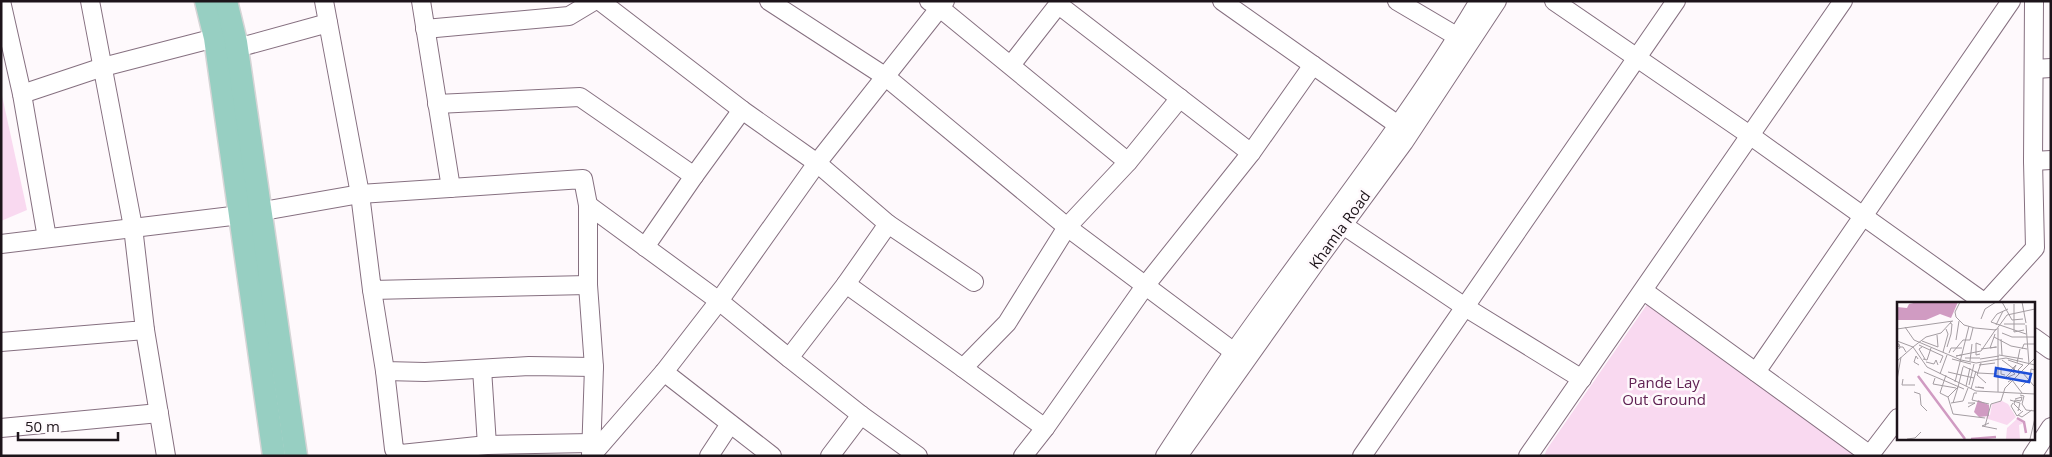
<svg xmlns="http://www.w3.org/2000/svg" width="2052" height="457" viewBox="0 0 2052 457" font-family="'Open Sans',sans-serif">
<style>
.green{fill:#f9d9f0}
.lines{fill:none;stroke-linecap:round;stroke-linejoin:round}
.minor-casing{stroke:#867080;stroke-width:20}
.major-casing{stroke:#d6d5d6;stroke-width:25}
.minor{stroke:#fff;stroke-width:18}
.major{stroke:#97cfc2;stroke-width:22}
.labels{text-anchor:middle;stroke-width:5;stroke-linejoin:round;paint-order:stroke}
.street-label{font-size:15px;fill:#1d141a;stroke:#fef9fc}
.park-label{font-size:15px;fill:#5f2052;stroke:#fef9fc}
.inset-river{fill:none;stroke:#d09bc2;stroke-width:2.5}
.inset-road{fill:none;stroke:#a49da2;stroke-width:1}
.view{fill:#1d4ed8;fill-opacity:0.15;stroke:#1d4ed8;stroke-width:2.5}
.inset-edge{fill:none;stroke:#1d141a;stroke-width:2.5}
</style>
<rect width="100%" height="100%" fill="#fef9fc"/>
<g class="green">
<path d="M1,91L27,210L1,221Z"/>
<path d="M1648,303L1862,456H1544L1547,449Z"/>
</g>
<g class="lines">
<g class="minor-casing">
<g id="minor">
<path d="M1,1L22,94L47,238"/>
<path d="M324,1L360,194L372,290L588,285"/>
<path d="M421,1L451,188"/>
<path d="M600,1L742,110"/>
<path d="M769,1L886,77L1067,227L1234,352"/>
<path d="M1222,1L1398,125"/>
<path d="M1397,1L1458,37"/>
<path d="M1554,1L1751,136L1985,303L2035,248L2033,161L2034,1"/>
<path d="M1059,5L1251,153L1313,65"/>
<path d="M425,29L569,16L594,1"/>
<path d="M237,48L328,23"/>
<path d="M1011,65L1061,1"/>
<path d="M2035,69L2051,68"/>
<path d="M22,94L103,67L215,38"/>
<path d="M437,104L580,97L694,176L742,110L817,163L888,224L846,284"/>
<path d="M2033,161L2051,160"/>
<path d="M1128,162L1180,98"/>
<path d="M588,205L719,301L789,358"/>
<path d="M888,224L974,282"/>
<path d="M1343,225L1465,307L1582,379"/>
<path d="M1,244L240,215L360,194L583,179L588,205V285L594,367L591,456"/>
<path d="M645,247L694,176"/>
<path d="M372,290L385,371L425,372L529,366L594,367"/>
<path d="M1644,291L1870,455"/>
<path d="M145,330L166,456"/>
<path d="M2033,337L2051,350"/>
<path d="M1,342L145,330L133,227L90,1"/>
<path d="M963,368L1045,428"/>
<path d="M482,369L487,445"/>
<path d="M385,371L394,449L401,454L487,445L591,443"/>
<path d="M664,372L772,456"/>
<path d="M1756,372L2011,1"/>
<path d="M1,428L159,413"/>
<path d="M591,456L664,372L719,301L817,163L945,1"/>
<path d="M709,456L730,424"/>
<path d="M830,456L861,415"/>
<path d="M918,456L861,415L789,358L846,284L963,368L1007,323L1067,227L1128,162L940,8L929,1"/>
<path d="M1023,456L1045,428L1145,286L1251,153"/>
<path d="M1165,456C1188,421 1210,386 1234,352C1316,235 1406,124 1479,1"/>
<path d="M1178,456L1318,259L1404,142L1497,1"/>
<path d="M1362,456L1676,1"/>
<path d="M1528,456L1843,1"/>
<path d="M1869,456L1898,418"/>
<path d="M2032,456L2051,427"/>
</g>
</g>
<g class="major-casing">
<g id="major">
<path d="M206,1L215,38L274,456"/>
<path d="M226,1L236,42L296,456"/>
</g>
</g>
<use href="#minor" class="minor"/>
<use href="#major" class="major"/>
</g>
<g class="labels">
<g class="street-label">
<text transform="translate(1340 230) rotate(-54)" y="5">Khamla Road</text>
</g>
<g class="park-label">
<text x="1664" y="388">Pande Lay<tspan x="1664" dy="17">Out Ground</tspan></text>
</g>
</g>
<g transform="translate(1897 302)">
<rect width="138" height="138" fill="#fef9fc"/>
<path d="M105,99L111,102L119,115L110,123L88,116L93,113L95,102ZM121,116L127,121L122,123L123,137H109L110,126Z" fill="#f9d9f0"/>
<path d="M21,0H61L54,16L43,12L29,18H0V5L10,6L12,2ZM81,98L92,103V114L82,115L77,110Z" fill="#d09bc2"/>
<path class="inset-river" d="M21,74L68,137M120,116L127,120L129,131M74,137L99,135"/>
<path class="inset-road" d="M63,0L58,10L59,15L67,23L78,26L99,28L110,13L138,7M105,0L115,18L126,17M125,0L129,21M117,2V30L127,28M111,7L100,12L94,20L129,32M84,17L88,7L99,0M55,19L44,31L29,35L16,45L30,65L79,89L138,92M107,22H128M99,23L106,9M129,23L132,62M8,25L17,38L64,58L79,61L109,56L138,63M0,27L56,19M105,31L115,35H138M98,32L97,35L114,44L130,47M97,35L93,46L99,45M104,37L105,53M59,38L62,19M0,39L16,45M25,39L41,45L40,33M22,43L46,54L43,61M25,45L22,47L28,57M50,45L54,32L55,22L53,21M2,47L3,45L2,42H1V44L2,45H6L9,50M84,47L100,45M125,47L127,42H138M46,50L51,32L49,27M56,50L66,38H73L76,26M52,51L54,46H65M83,52L79,53V41L84,43M64,53L59,54L84,49L99,27M102,53L126,57M68,56H83M21,57L19,54L17,60L22,63M26,57L30,58L34,46M55,57L74,62M83,57L102,54M105,58L117,67L108,76M111,58L120,61L123,47M0,59L16,45M73,59L75,42M29,60L37,62L39,58L41,63M84,61L80,73L89,81M120,61L126,63L121,68L124,71M82,63L98,61M66,64L81,71L100,72M27,70L67,87M51,70L77,76M125,70L137,84M43,72L50,53M49,73L43,91L51,95L56,112L88,116M108,73L104,72V66L113,69M38,76L36,82L59,86M6,77L5,83H18M0,78L4,55M115,78L125,91M58,80L72,24M111,80L114,78L111,75L118,72L114,68L119,63L117,67L122,72M72,83L77,62M69,84L73,66M78,85L87,86L81,85M124,85L133,76L134,67L138,68M108,86L138,56M74,87L79,69M17,90L23,92L24,103L30,109M101,90V26M80,91H77L75,98L92,102M123,93L127,94L125,102L129,108L138,109M51,95L61,85L66,65M118,97L125,95L124,99L118,98L117,102L124,109M113,98L123,101L121,109M54,101L66,99L71,86M56,101L61,85M71,101H78L71,105M116,101L114,104L120,114L126,109M121,113L125,115L135,108M92,121L85,124L100,127M88,124L94,102L104,99L108,86M10,137L18,136L24,130M133,137L138,116"/>
<path class="view" d="M99,66L134,72L132,80L98,74Z"/>
<rect width="138" height="138" class="inset-edge"/>
</g>
<rect width="2052" height="457" fill="none" stroke="#1d141a" stroke-width="5"/>
<path d="M18 432v8h100v-8" fill="none" stroke="#1d141a" stroke-width="2.5"/>
<text x="25" y="432" font-size="15" fill="#1d141a" stroke="#fef9fc" stroke-width="4" paint-order="stroke">50 m</text>
</svg>
